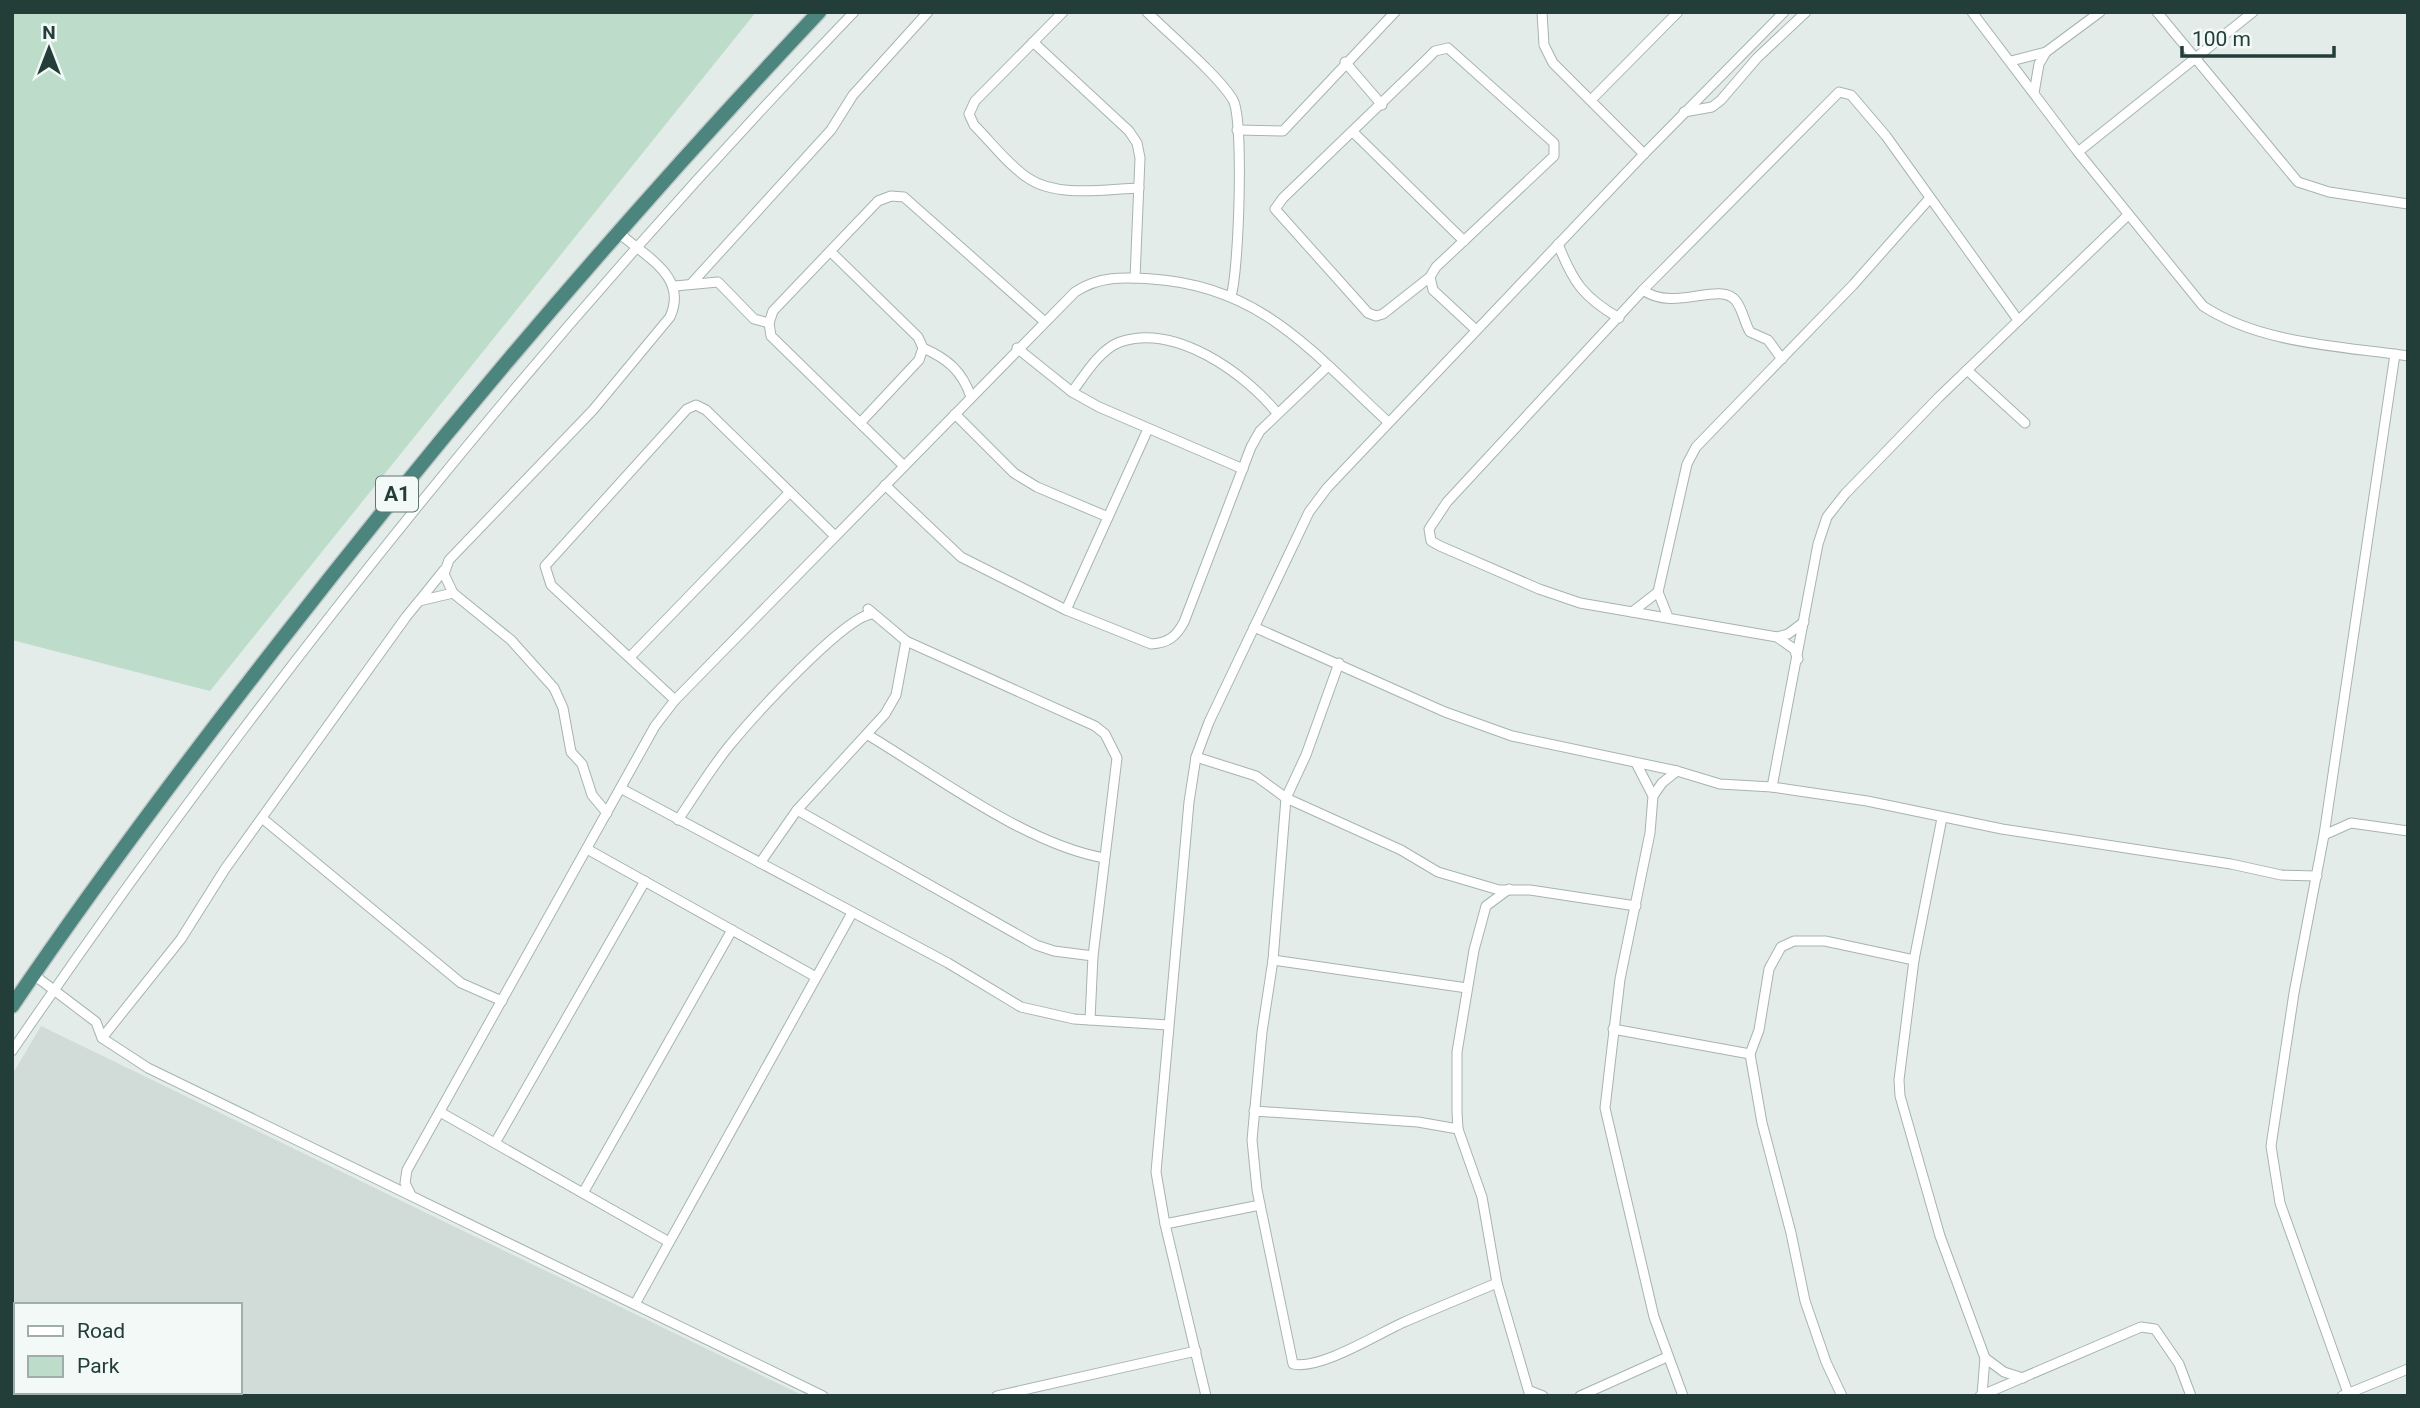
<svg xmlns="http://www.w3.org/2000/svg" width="2420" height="1408" viewBox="0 0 2420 1408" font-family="Roboto,sans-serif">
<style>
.built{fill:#d1dcd8;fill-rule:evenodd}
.green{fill:#bddcca}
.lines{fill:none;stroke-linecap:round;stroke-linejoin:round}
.minor-casing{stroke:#a6b4b1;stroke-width:11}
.trunk-casing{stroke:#c1c9c8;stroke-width:17}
.minor{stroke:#fff;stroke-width:9}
.trunk{stroke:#4c847e;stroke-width:14}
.labels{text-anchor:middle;stroke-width:6;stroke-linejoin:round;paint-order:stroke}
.shield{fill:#f3f9f7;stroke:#617572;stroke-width:2}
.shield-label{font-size:21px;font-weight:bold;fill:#233d39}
</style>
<rect width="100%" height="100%" fill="#e3ece9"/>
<path class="built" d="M41,1026L804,1396H12V1075ZM16,1305H240V1392H16Z"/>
<path class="green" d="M12,12H756L210,691L12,640Z"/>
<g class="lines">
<g class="minor-casing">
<g id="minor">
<path d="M1063,12L975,101L969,114L974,125C991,142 1008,165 1028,178C1057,198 1106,189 1139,188"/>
<path d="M1147,12C1168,33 1220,77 1233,100C1244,119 1239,271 1231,296"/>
<path d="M1542,12L1544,45L1553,63L1644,154"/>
<path d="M1972,12L2078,152L2203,306C2261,344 2341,346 2408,356"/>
<path d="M2157,12L2298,182L2329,192L2408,204"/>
<path d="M1033,42L1129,131L1137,143L1140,158L1135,278"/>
<path d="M2011,61L2046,52L2100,12"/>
<path d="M1345,62L1382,105"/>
<path d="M2034,93L2039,64L2046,52"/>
<path d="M1591,100L1678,12"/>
<path d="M1684,112L1712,107L1721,100L1757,58L1806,12"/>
<path d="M1237,130L1283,131L1395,12"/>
<path d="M1353,132L1464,241"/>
<path d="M2078,152L2253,12"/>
<path d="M1558,244C1573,282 1583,297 1619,318"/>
<path d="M831,252L918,337L923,348L919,360L861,422"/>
<path d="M1430,277L1383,314L1376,316L1368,313L1275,209L1283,198L1427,59L1435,51L1448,48L1554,143V156L1436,267L1430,277L1433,290L1475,329"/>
<path d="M691,284L831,130L853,95L928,12"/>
<path d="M675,286L718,282L754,319L769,323"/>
<path d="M1643,290C1674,313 1720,280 1736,301C1743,310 1744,322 1750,332L1768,340L1782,359"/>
<path d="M923,348C948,359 962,371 971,397"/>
<path d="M1017,348L1072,392L1099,407L1243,469"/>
<path d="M1967,370L2025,423"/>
<path d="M1072,392C1085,375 1099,350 1120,342C1175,323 1245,373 1277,413"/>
<path d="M955,414L1014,473L1037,487L1108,517"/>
<path d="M904,466L771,336L769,323L773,311L878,201L891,196L904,197L1045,322"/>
<path d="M885,485L961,557L1066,610L1151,644C1168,643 1176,637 1184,622L1251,447L1260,431L1327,367"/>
<path d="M420,600L444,570"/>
<path d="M1066,610L1148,429"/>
<path d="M1632,612L1658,592"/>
<path d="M1668,617L1658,592L1687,464L1696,447L1853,285L1930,198"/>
<path d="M1254,627L1445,712L1512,736L1677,771L1720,784L1772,787L1867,801L2002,829L2231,864L2281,875L2317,876"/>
<path d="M1777,637L1788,634L1804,622"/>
<path d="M630,657L789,493"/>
<path d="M1798,659L1794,649L1777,637L1580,603L1539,589L1440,546L1431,541L1429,529L1447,502L1643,290L1839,92L1851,95L1886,136L2018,320"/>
<path d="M1339,663L1306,755L1286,798L1273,960L1262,1032L1252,1140L1257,1190L1293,1364C1320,1370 1376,1335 1402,1323C1434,1309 1466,1296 1497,1283"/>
<path d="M675,700L551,585L545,566L687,409L696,405L706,410L835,536"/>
<path d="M868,735C938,777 1026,844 1104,858"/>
<path d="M1196,757L1256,776L1286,798L1401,850L1438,872L1499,890H1530L1636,906"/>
<path d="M1636,763L1653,796L1650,833L1620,979L1605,1108L1654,1317L1683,1396"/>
<path d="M1772,787L1818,544L1827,517L1845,494L1939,397L2128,215"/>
<path d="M622,789L948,963L1021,1007L1074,1019L1168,1025"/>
<path d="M1653,796L1662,783L1677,771"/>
<path d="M797,810L1036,945L1054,951L1093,956"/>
<path d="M607,813L592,795L582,764L571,752L563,708L554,688L511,640L453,593L444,574L449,560L593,410L670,317C689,275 643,256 617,231"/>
<path d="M262,818L461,983L502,1001"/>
<path d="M1942,818L1914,960L1899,1080L1900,1096L1940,1236L1985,1358L1982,1395"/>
<path d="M678,820C695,795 711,768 730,745C753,717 841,620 871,614L868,609L906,641L1095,726L1105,734L1117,758L1093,956L1090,1020"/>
<path d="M2324,835L2351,823L2408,831"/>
<path d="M587,849L816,977"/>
<path d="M760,863L797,810L885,714L896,695L906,641"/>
<path d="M1509,889L1486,906L1474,950L1457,1052V1112L1458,1129L1482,1197L1497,1283L1530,1396"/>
<path d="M1273,960L1467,988"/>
<path d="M34,975L96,1022L102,1038L148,1068L823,1396"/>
<path d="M1613,1029L1750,1054"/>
<path d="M102,1038L181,939L225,869L406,617L419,601L453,593"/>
<path d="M12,1051C264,683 544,334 854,12"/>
<path d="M1254,1111L1418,1122L1458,1129"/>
<path d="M440,1112L669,1242"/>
<path d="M495,1143L645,881"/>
<path d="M583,1193L732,930"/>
<path d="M411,1195L405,1183L407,1170L655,726L675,700L1075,292C1099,276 1123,277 1152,279C1261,286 1312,352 1387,421"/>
<path d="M1165,1224L1260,1205"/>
<path d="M635,1304L852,913"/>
<path d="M1985,1358L2004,1372L2023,1378"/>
<path d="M1530,1391L1543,1396"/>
<path d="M2348,1393L2280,1203L2271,1146L2294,993L2324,835L2395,354"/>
<path d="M997,1396L1196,1351"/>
<path d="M1206,1396L1165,1224L1156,1172L1189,802L1196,757L1209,722L1309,512L1327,488L1644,154L1784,12"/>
<path d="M1580,1396L1667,1357"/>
<path d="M1842,1396L1826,1362L1805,1301L1791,1233L1762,1123L1750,1054L1759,1030L1769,969L1781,947L1794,941H1825L1914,960"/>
<path d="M1980,1396L2141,1327L2155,1329L2179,1364L2191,1396"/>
<path d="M2342,1396L2408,1369"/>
</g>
</g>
<g class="trunk-casing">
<path id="trunk" d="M12,1006C96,882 187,761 279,643C449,424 629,214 819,12"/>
</g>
<use href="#minor" class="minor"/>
<use href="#trunk" class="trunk"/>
</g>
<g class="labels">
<rect class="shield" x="376" y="476.5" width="42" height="35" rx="5"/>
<g class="shield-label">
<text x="397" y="501">A1</text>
</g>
</g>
<rect width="2420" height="1408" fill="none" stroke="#233d39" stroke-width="28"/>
<rect x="14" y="1303" width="228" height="91" fill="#f3f9f7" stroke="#a0aeab" stroke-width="2"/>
<rect x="28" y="1326" width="35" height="10" fill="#ffffff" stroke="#a0aeab" stroke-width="2"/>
<text x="77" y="1338" font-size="21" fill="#233d39">Road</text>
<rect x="28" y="1356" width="35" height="21" fill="#bddcca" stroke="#a0aeab" stroke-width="2"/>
<text x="77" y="1373" font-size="21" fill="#233d39">Park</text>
<g transform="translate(49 49)" stroke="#f3f9f7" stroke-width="5" paint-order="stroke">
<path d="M0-5L12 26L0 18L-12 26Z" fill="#233d39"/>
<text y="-10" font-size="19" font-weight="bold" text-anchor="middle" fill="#233d39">N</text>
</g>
<path d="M2182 46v10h152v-10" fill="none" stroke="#233d39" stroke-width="3.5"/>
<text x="2192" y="46" font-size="21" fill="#233d39" stroke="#f3f9f7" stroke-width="5" paint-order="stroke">100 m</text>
</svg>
